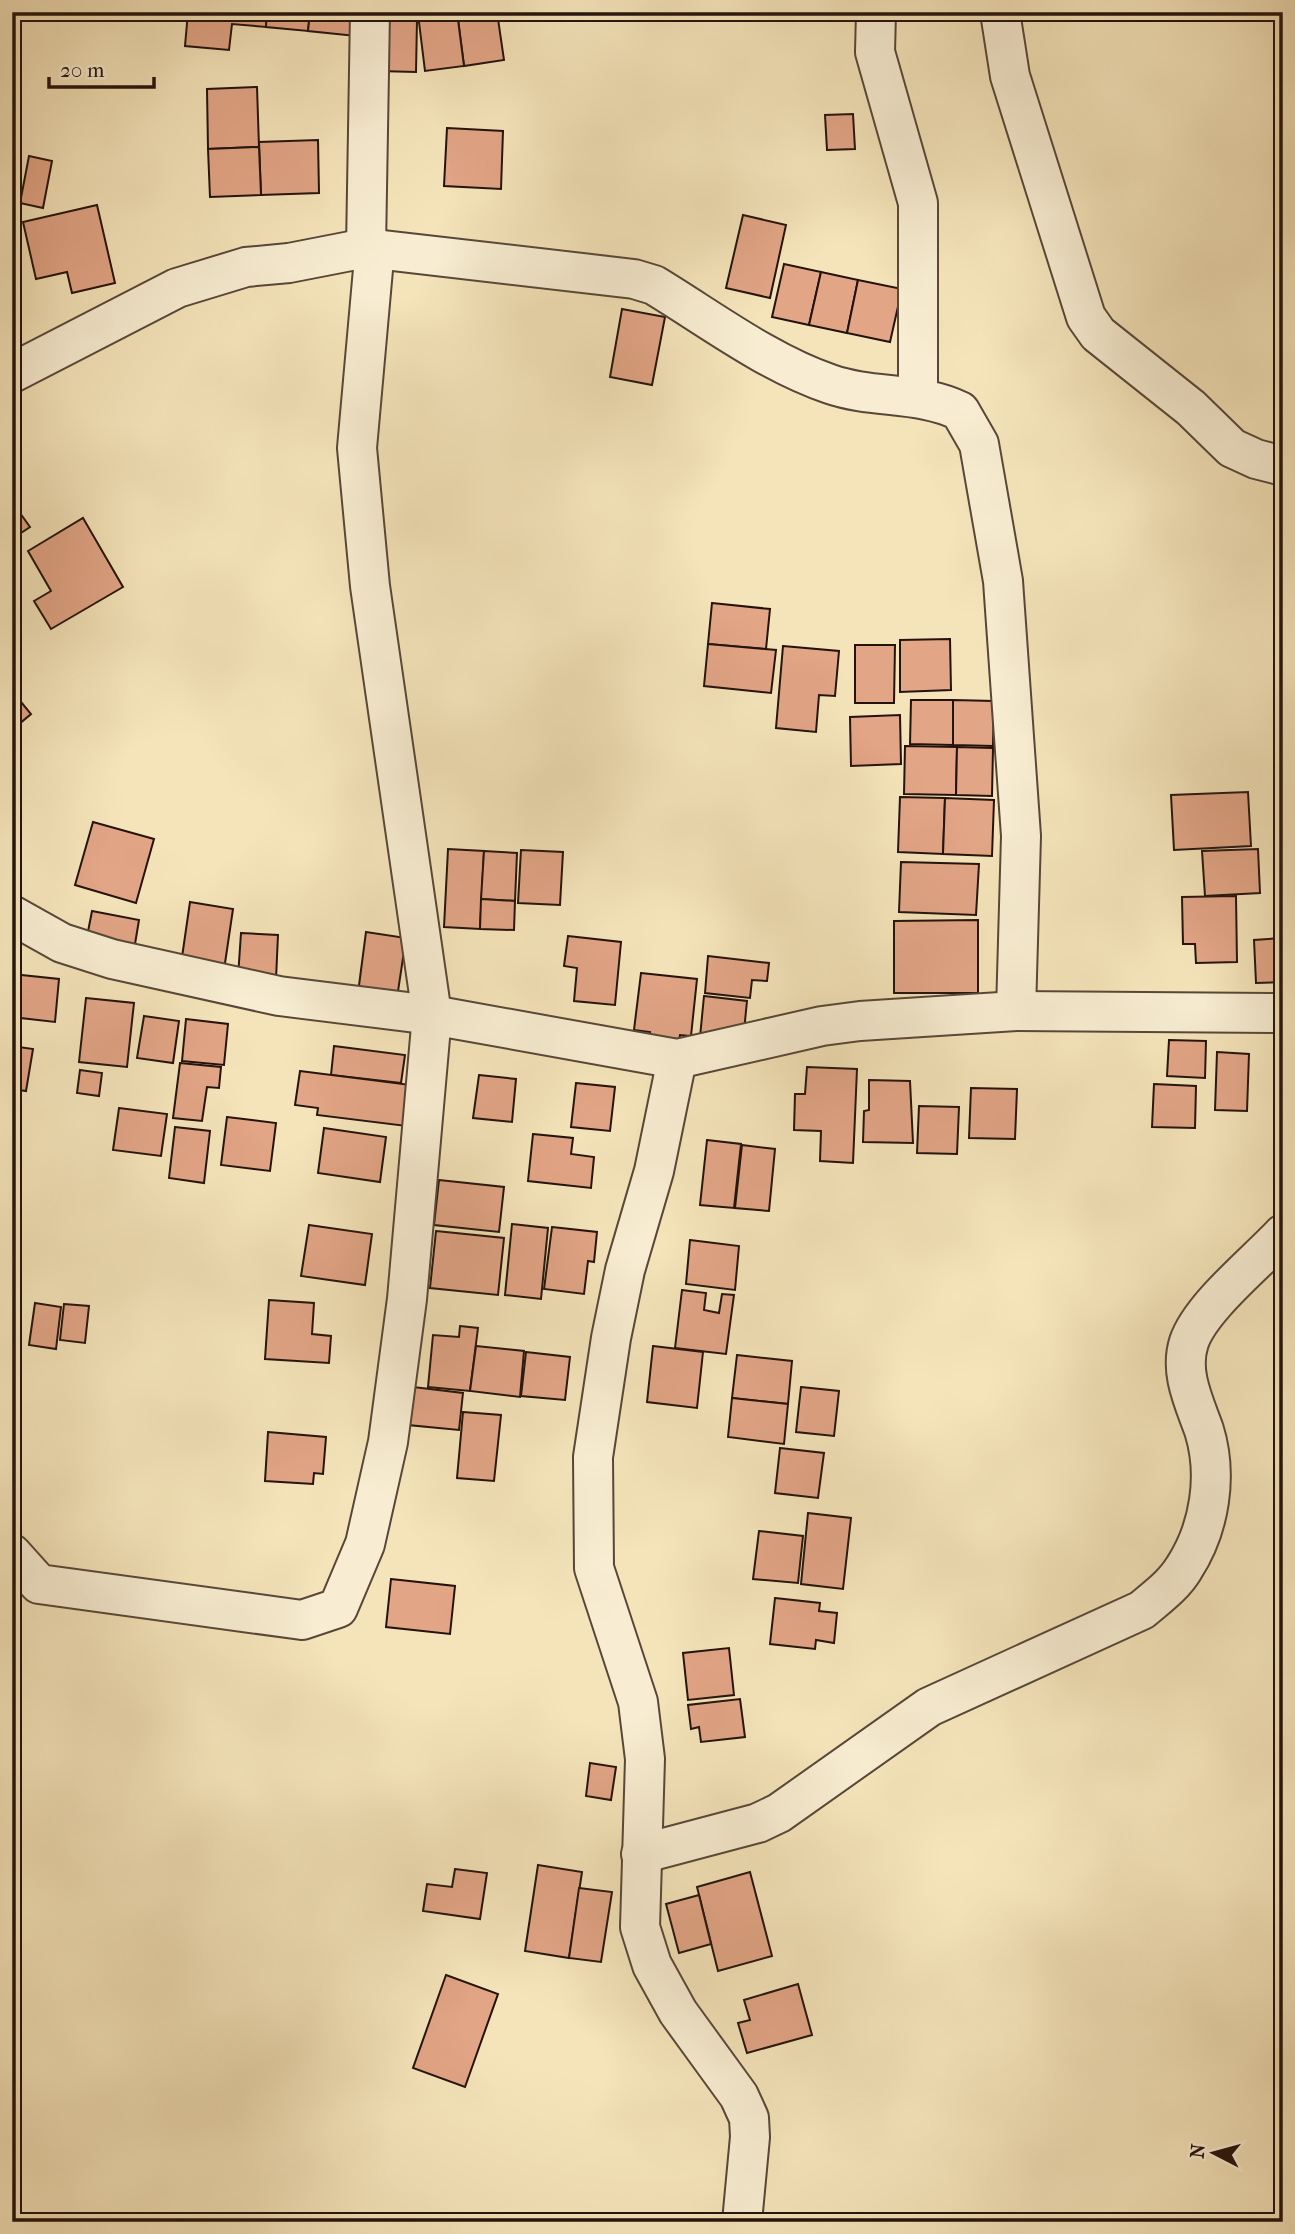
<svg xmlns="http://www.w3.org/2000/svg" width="1295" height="2234" viewBox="0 0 1295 2234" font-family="'IM FELL French Canon',serif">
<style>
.building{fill:#e2a586;stroke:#24130d;stroke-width:2}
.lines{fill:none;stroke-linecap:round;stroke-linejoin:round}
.minor-casing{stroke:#584738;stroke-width:42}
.minor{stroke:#f8edd2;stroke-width:38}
</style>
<rect width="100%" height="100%" fill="#f5e4ba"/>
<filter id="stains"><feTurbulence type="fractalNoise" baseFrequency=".00286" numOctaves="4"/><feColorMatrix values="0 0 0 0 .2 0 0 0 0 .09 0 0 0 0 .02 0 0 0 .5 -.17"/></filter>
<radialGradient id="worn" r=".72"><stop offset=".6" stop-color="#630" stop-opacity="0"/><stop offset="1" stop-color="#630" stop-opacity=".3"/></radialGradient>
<g class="building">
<path d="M188,12H267L266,27L232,24L229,50L185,46Z"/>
<path d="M267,12H310L308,31L266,27Z"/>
<path d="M310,12H358L356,36L308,31Z"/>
<path d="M457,12H497L504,60L464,66Z"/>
<path d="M457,12L464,66L425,71L418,14Z"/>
<path d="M777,12H850V20Z"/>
<path d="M379,19L417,20L416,72L378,71Z"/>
<path d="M257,87L259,147L208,149L207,89Z"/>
<path d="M853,114L855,149L827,150L825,115Z"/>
<path d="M447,128L503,131L501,189L444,186Z"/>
<path d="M318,140L319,193L261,195L259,142Z"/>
<path d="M259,147L261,195L210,197L208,149Z"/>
<path d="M29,156L52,161L43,208L20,203Z"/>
<path d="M12,168L21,170L12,214Z"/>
<path d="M97,205L115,283L72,293L67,272L36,279L23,222Z"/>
<path d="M743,215L786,225L770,298L726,288Z"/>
<path d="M784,264L821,272L809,325L772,317Z"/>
<path d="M821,272L858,280L847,333L809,325Z"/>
<path d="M858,280L902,289L890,342L847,333Z"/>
<path d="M622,309L665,317L652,385L610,377Z"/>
<path d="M12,502L30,527L12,539Z"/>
<path d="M83,518L123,587L51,629L34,601L51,591L28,551Z"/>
<path d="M712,603L770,609L766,649L708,644Z"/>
<path d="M950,639L951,690L900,692V640Z"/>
<path d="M708,644L776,650L771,693L704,686Z"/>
<path d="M855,645H895L894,703H855Z"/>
<path d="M783,646L839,651L835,696L819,695L816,732L776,728Z"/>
<path d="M12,691L31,714L12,730Z"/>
<path d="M911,700H953V745L910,744Z"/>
<path d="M953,700L994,701L993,746L953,745Z"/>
<path d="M900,715L901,764L851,766L850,717Z"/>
<path d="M905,746L957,747L956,795L904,794Z"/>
<path d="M957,747L993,748L992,796L956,795Z"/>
<path d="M1248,792L1251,846L1174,850L1171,795Z"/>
<path d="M900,797L945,798L943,854L898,852Z"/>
<path d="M945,798L994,800L992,856L943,854Z"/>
<path d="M93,822L154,839L136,903L75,885Z"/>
<path d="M448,849L484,851L480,929L444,927Z"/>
<path d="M1258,849L1260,893L1205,896L1202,851Z"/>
<path d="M521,850L563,852L560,905L518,903Z"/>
<path d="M484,851L517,853L515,901L481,899Z"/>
<path d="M901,862L979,864L976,915L899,912Z"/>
<path d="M1236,896L1237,962L1196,963L1195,944H1183L1182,897Z"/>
<path d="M481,899L515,901L514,930L480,929Z"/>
<path d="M190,902L233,909L224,970L181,964Z"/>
<path d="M92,911L139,920L133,956L85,947Z"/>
<path d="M978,920V993H894V921Z"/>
<path d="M366,932L406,938L397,998L358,993Z"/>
<path d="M241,933L278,935L276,979L238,977Z"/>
<path d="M1282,934H1283V982L1256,983L1254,940L1282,938Z"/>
<path d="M568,936L621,942L615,1005L574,1001L577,968L564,966Z"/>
<path d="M708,956L769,963L767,981L752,980L750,998L705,993Z"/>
<path d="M641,973L697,979L691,1036L680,1035L679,1042L649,1039L650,1032L634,1030Z"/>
<path d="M12,974L59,979L55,1022L12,1017Z"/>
<path d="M704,996L747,1001L743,1041L700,1037Z"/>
<path d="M86,998L134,1003L127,1067L79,1062Z"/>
<path d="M144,1016L179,1021L173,1063L137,1058Z"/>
<path d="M186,1019L228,1024L224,1065L182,1061Z"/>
<path d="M1169,1040L1206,1041L1205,1078L1167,1076Z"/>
<path d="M12,1046L33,1049L26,1091L12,1089Z"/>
<path d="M334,1046L405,1055L401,1083L331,1075Z"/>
<path d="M1217,1052L1249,1054L1247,1111L1215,1110Z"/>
<path d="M180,1063L221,1067L219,1088L207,1087L202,1121L173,1118Z"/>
<path d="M807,1067L857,1069L853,1163L820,1161L821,1131L794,1130L795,1094H805Z"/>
<path d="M80,1070L102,1073L99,1096L77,1093Z"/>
<path d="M300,1071L411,1085L406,1126L317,1115L318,1108L295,1105Z"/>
<path d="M479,1075L516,1079L512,1122L473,1118Z"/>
<path d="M869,1080L910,1081L913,1143L863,1142L864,1111L869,1110Z"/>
<path d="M576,1083L615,1087L610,1131L571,1127Z"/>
<path d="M1154,1084L1196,1086L1195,1128L1152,1127Z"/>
<path d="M971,1088L1017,1089L1015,1139L969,1138Z"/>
<path d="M919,1106L959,1107L957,1154L917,1153Z"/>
<path d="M119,1108L167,1114L161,1156L113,1150Z"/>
<path d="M227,1117L276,1123L270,1171L221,1165Z"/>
<path d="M175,1127L210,1131L204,1183L169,1178Z"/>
<path d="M324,1128L386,1137L380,1182L318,1173Z"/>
<path d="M533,1134L573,1138L571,1154L594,1157L591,1188L528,1181Z"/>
<path d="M707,1140L741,1144L734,1208L700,1205Z"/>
<path d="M742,1145L775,1149L769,1211L735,1208Z"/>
<path d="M439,1180L504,1187L499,1232L434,1225Z"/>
<path d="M512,1224L548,1228L541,1299L505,1295Z"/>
<path d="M309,1225L372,1234L365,1285L301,1276Z"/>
<path d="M552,1227L597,1232L594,1262L588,1261L584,1294L544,1289Z"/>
<path d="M436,1231L504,1238L498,1295L430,1288Z"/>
<path d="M690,1240L739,1246L735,1290L686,1284Z"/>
<path d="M682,1290L706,1293L704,1310L719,1313L722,1294L734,1295L726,1354L675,1348Z"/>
<path d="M269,1300L314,1303L312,1334L331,1336L329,1363L265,1359Z"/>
<path d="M35,1303L61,1307L56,1349L29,1345Z"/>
<path d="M64,1304L89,1306L85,1343L60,1340Z"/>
<path d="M460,1326L478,1328L470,1391L428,1387L433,1335L459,1337Z"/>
<path d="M476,1346L524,1351L520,1397L470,1391Z"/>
<path d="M653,1346L703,1352L697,1408L647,1402Z"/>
<path d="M526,1352L570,1357L565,1400L521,1396Z"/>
<path d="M737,1355L792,1361L788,1404L732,1398Z"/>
<path d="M413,1387L463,1393L459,1430L408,1425Z"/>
<path d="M801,1387L839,1391L834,1436L796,1432Z"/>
<path d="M732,1398L788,1404L784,1444L728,1437Z"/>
<path d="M463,1412L501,1415L494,1481L457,1478Z"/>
<path d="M268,1432L326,1437L323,1474L314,1473L313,1484L265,1481Z"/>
<path d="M780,1448L824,1453L818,1498L775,1493Z"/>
<path d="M808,1513L851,1518L843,1589L801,1584Z"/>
<path d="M759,1531L803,1536L798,1583L753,1579Z"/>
<path d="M391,1579L455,1586L450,1634L386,1627Z"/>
<path d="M775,1598L820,1603L819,1611L837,1613L834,1643L816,1640L815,1649L770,1644Z"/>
<path d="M729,1648L734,1695L688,1700L683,1653Z"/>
<path d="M740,1699L745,1737L701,1742L699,1727L691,1729L688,1705Z"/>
<path d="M590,1763L616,1767L611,1800L586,1796Z"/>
<path d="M538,1865L582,1872L569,1958L525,1951Z"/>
<path d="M455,1869L487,1873L480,1919L423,1911L427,1884L452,1887Z"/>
<path d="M750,1872L772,1956L718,1971L697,1887Z"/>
<path d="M579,1888L612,1892L601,1962L569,1958Z"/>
<path d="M699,1895L711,1944L679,1953L666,1904Z"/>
<path d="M446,1975L498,1994L465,2087L413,2068Z"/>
<path d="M798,1984L812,2035L747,2053L738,2023L750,2020L744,2000Z"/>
</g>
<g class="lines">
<g class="minor-casing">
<g id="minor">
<path d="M876,12L875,52L918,203V398"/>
<path d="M1000,12L1010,76L1086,317L1098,334L1191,408L1232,448L1256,459L1283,466"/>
<path d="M366,248L370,12"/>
<path d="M12,373L177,288L246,267L289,263L366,248L634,279L654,285C710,319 768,363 830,384C873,399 919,391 960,411L979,444L1003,581L1021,836L1016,1011"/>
<path d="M12,915L62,943L112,959L279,996L432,1015L677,1059L822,1026L860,1021L1016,1011L1283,1013"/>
<path d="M677,1059L654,1171L625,1270L611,1338L593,1457L594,1568L638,1702L645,1759L640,1927L652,1965L678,2012L739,2096L749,2118L750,2137L742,2222"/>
<path d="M12,1554L39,1584L302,1620L338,1608L365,1544L388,1442L407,1299L432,1015L370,586L357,448L375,247"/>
<path d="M641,1854L758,1823L779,1813L929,1707L1142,1610C1157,1597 1174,1585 1184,1568C1210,1528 1218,1475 1204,1430C1194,1402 1179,1372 1189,1342C1201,1307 1256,1263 1283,1234"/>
</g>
</g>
<use href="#minor" class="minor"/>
</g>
<rect width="1295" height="2234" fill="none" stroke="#f5e4ba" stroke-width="42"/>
<rect x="14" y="14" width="1267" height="2206" fill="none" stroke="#24130d" stroke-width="3.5"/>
<rect x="21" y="21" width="1253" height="2192" fill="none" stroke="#24130d" stroke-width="2"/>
<g transform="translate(1214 2153) rotate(276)" stroke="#f8edd2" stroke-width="5" paint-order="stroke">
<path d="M0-5L12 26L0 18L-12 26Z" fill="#24130d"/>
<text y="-10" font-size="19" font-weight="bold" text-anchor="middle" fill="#24130d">N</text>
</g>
<path d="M49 77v10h105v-10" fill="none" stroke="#24130d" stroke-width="3.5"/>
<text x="60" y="77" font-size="21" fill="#24130d" stroke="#f8edd2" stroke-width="5" paint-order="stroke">20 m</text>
<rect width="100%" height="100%" filter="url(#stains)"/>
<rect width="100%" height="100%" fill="url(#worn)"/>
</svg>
